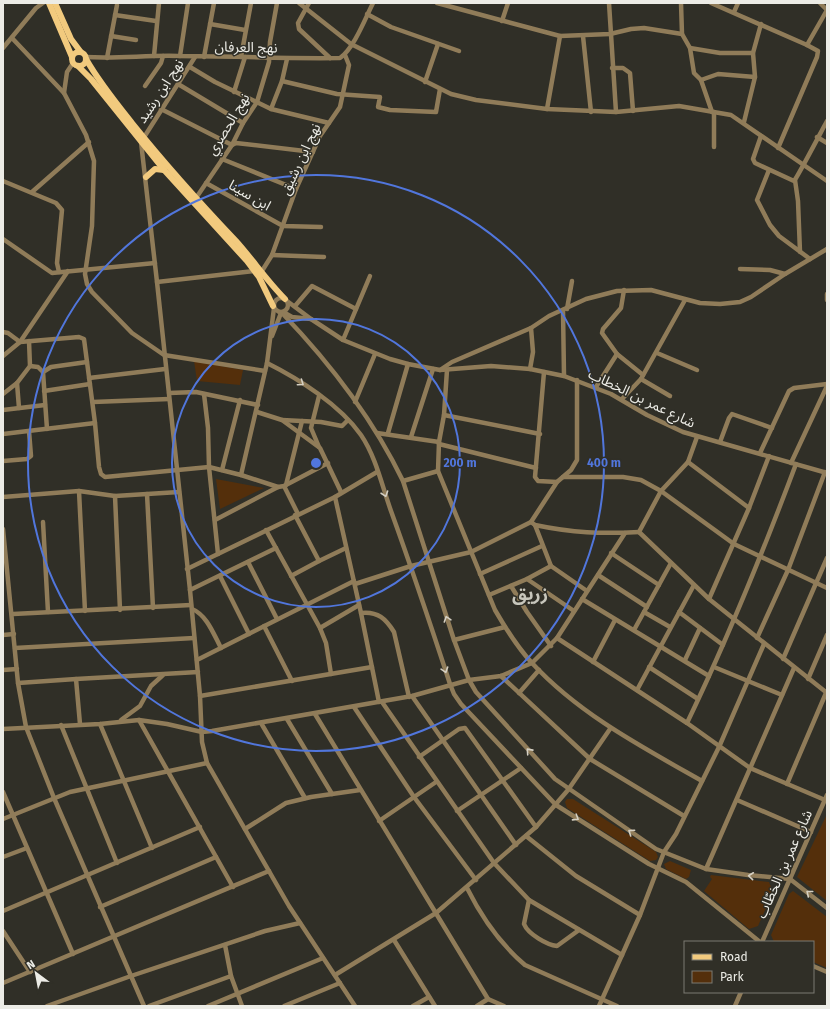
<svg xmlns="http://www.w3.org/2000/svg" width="830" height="1009" viewBox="0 0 830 1009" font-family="'Fira Sans','Noto Sans Arabic',sans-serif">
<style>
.green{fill:#542f0b}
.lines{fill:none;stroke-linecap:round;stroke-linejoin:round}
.minor{stroke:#907c59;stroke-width:4.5}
.major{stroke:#f2ca7e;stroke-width:6}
.oneway{stroke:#d5d0c3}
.ring{fill:none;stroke:#5176dc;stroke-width:2}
.labels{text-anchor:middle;stroke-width:3;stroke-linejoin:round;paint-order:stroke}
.street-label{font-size:14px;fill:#ecece6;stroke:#302f27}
.district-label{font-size:18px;font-weight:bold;fill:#c7c6bc;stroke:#302f27}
.centre{fill:#5176dc;stroke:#302f27;stroke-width:2}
.ring-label{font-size:12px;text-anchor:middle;font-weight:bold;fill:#5176dc;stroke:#302f27;stroke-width:3;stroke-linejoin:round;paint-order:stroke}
</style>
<rect width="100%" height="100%" fill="#302f27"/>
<g class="green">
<path d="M194,361L243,370L240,385L197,381Z"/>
<path d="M216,479L264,488L220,509Z"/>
<path d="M567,799H573L656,852L658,857L656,860L650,861L567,808L565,802Z"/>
<path d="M827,814V901L797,877Z"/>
<path d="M670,861L691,870L689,877L686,879L666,869L664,864Z"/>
<path d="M711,875L769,882L773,892L758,926L749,929L704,891L712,879L710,877Z"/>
<path d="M793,891L827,917V968L813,962V942H774L771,935L789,894Z"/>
</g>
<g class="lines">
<g class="minor">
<path d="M299,3L351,44L451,94L476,100L547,109L616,112L679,106L731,115L827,181"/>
<path d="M309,3L298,23L299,29L330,58"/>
<path d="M437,3L560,36L610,34L631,29L644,28L682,34"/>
<path d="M609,3L616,112"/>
<path d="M681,3L682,34L690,48L694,73L701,80L712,112"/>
<path d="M711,3L807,45L818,51L817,57L778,148"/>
<path d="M820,3L827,10"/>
<path d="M734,12L738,3"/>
<path d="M367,14L391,27L459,51"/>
<path d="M115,15L156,21"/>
<path d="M502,21L508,3"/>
<path d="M210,24L245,30"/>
<path d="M111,36L136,40"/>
<path d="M583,36L591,112"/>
<path d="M12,38L64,93"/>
<path d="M807,45L827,10"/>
<path d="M3,48L36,8L43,3"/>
<path d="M690,48L720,53H753"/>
<path d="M154,56L159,3"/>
<path d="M180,56L188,3"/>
<path d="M86,57C117,59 147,55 178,56C232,56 286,59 340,58C354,48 365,19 373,3"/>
<path d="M195,57L141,142L157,282L190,590L200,696L202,742L207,763L289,906L355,1006"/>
<path d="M204,57L214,3"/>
<path d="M241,57L251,3"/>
<path d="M107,58L117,5"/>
<path d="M73,63L67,72L64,93L86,135L94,161L92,226L85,274L87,284L92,292L132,333L164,355L265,371"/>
<path d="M190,67L215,82L271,109L329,123"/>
<path d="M612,68H623L630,73L633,111"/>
<path d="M701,80L718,74L755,77"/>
<path d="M282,81L337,94L380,97L378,107L390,110L436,112L440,89"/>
<path d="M425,82L438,44"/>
<path d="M178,84L243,123"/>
<path d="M145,86L161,63L163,56"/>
<path d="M234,92L245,57"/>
<path d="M161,109L232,145L236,143L313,152"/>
<path d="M271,109L282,81L287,59"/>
<path d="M547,109L560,36"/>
<path d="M744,122L755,77L753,53L761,24"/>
<path d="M761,136L753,159L755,163L794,181C797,178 822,130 827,121"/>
<path d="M817,137L827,143"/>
<path d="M714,147V112"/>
<path d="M222,159L296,189"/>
<path d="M769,170L757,200L770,225L779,236L810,259"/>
<path d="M795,180L798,201L800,252"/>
<path d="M3,181L56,203L62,210L57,263L59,272"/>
<path d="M206,183L283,226L321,227"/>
<path d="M32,192L89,142"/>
<path d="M196,198L232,145L243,123L257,102L269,62L270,42L277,3"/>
<path d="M3,239L52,273L155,263"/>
<path d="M272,255L324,257"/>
<path d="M740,269L770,270L785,274"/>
<path d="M262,271L272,255L296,189L320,136L340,107L349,65L345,55"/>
<path d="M157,282L254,271"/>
<path d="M624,290L621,308L603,329L602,333L617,354L643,375"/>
<path d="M827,294V300"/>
<circle cx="281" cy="305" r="7"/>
<path d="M287,301L311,319L343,340L390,359L408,364L440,370L491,366L530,369L564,376L611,394L647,415L683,432L827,473"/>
<path d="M295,306L312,286L356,309"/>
<path d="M567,309L572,281"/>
<path d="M563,310L564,376"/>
<path d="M282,313C330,363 373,419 403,481L454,640L469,680L476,692L555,779L656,849L706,869L748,875L790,879L827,908"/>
<path d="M285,313L292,317L311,319"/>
<path d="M3,332L8,333L20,342L79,337L84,339L95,423L99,467L101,474L105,477L209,467L241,475L278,487L284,486L328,463"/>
<path d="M272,336L281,313"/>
<path d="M343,340L370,276"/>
<path d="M657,353L697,370"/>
<path d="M3,356L20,342L68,271"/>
<path d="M267,363C299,379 340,405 361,435C376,457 382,486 391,511C412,569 431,626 450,684L454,694L461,704L556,805L649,864L686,882L760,942"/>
<path d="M30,366L38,367L43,372L47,429"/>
<path d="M530,369L533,352L531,328"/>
<path d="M440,370L452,362L531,328L549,316L586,299L617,291L651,290L700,303L720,304L740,302L751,297L785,274L827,249"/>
<path d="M447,370L444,415L439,442L438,471L495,610C506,629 517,647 532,663C579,714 642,747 702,781"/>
<path d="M43,372L51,367L87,362"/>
<path d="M544,372L535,477L538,481L557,482"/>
<path d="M89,378L165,369"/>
<path d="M641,379L670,396"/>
<path d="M17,383L19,408"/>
<path d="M596,387L617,354"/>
<path d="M44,391L90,384"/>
<path d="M169,393L196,392L258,405"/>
<path d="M3,394L17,383L30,366L29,341"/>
<path d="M204,394L208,428L209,467L218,554"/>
<path d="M319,396L311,428L319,447"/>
<path d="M622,399L641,379L685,300"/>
<path d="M93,402L169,399"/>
<path d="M355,402L375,354"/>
<path d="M3,410L45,405"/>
<path d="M257,412L282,420L320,448L341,492"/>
<path d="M444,415L540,434"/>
<path d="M282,420L321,422L342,426L348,420"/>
<path d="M377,433L439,442"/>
<path d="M388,433L408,364"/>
<path d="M3,434L95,423"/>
<path d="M411,437L433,369"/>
<path d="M720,442L729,418L732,414L772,428"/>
<path d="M439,444L536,468"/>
<path d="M760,453L789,391L794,388L827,384"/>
<path d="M3,461L27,459L31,456L29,431"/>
<path d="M688,462L749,508"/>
<path d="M791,463L827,386"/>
<path d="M222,470L240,400"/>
<path d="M241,475L267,363L274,308"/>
<path d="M563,477H623L641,480L661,491L734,544L827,588"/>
<path d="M403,481L438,471"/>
<path d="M286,485L302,421"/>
<path d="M284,486L298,514"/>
<path d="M79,491L85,611"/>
<path d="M147,494L153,608"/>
<path d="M115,496L120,610"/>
<path d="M3,497L79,491L115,496L179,492"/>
<path d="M335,497L361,613L379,702"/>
<path d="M215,520L278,487"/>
<path d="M43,522L48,612"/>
<path d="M531,522L535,525C573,533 601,534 639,532"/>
<path d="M535,525L551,566L587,591"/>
<path d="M3,529L18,683L26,727L54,798L144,1006"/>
<path d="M266,530L320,628L326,643L331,674"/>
<path d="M639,532L709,599L827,693"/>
<path d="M639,532L661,491L688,462L697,437"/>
<path d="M611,553L659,585"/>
<path d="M319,561L346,548"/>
<path d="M248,562L277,619"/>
<path d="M187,569L335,497L377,472"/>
<path d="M480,574L542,546"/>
<path d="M598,575L647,607"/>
<path d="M220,576L249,634"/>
<path d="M291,576L319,561L295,515"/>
<path d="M527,579L574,611"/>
<path d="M355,584L411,566L471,552L531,522L557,482L571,470L577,460V380"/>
<path d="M511,586L527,612L551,646"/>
<path d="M190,590L276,548"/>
<path d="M489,595L527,579L551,566"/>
<path d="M582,599L709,676"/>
<path d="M709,599L749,508L769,456"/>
<path d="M192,609C207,615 214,635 221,648"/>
<path d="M644,612L670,627"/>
<path d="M679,612L723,645"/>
<path d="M361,613C378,611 386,619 394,632L409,697"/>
<path d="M13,614L191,605"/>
<path d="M264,626L292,681"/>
<path d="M320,628L359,605"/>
<path d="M634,630L671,563"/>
<path d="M3,635L14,634"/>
<path d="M557,638L687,723L750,768L825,800"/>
<path d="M757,638L788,570L825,472"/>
<path d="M454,640L505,627"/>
<path d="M15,648L194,638"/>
<path d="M783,659L827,558"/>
<path d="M197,660L354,581"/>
<path d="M685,660L700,628"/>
<path d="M593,662L615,620"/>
<path d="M649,667L698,699"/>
<path d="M714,667L782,695"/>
<path d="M3,670L17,669"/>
<path d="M501,676L590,759L684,816"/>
<path d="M76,679L198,672"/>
<path d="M808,679L827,635"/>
<path d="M18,683L76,679L80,724"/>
<path d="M637,690L694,585"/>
<path d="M519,693L539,670"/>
<path d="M200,696L372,667"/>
<path d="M412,696L516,845"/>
<path d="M382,702L494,863L529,900L622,955"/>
<path d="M354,707L414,797L476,880"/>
<path d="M315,714L488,999L504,1006"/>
<path d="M287,719L332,794"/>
<path d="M121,720L140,706L151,686L163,675"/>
<path d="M139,720L233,887"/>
<path d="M261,723L305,798"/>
<path d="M687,723C728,638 763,552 796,464"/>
<path d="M100,724L152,848"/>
<path d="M61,725L117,863"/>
<path d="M3,729L100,724L139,720L167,724L202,732L212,731L412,696L469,680L501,676L532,663L557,638L625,533"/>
<path d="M419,757L459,729L465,728L536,827"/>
<path d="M787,784L826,693"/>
<path d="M3,792L73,954"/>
<path d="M737,800L811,832"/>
<path d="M457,811L521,768"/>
<path d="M3,819L70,792L207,763"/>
<path d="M379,821L436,782"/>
<path d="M245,829L286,803L311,797L360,790"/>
<path d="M526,836L576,876L640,915"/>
<path d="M3,857L27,848"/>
<path d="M706,869L794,668"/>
<path d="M467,888C482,918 499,943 525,965L617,1006"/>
<path d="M529,900L524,924C528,934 547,945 557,946L579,930"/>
<path d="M100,907L216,857"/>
<path d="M3,911L200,827"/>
<path d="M3,931L30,972"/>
<path d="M394,940L435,1006"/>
<path d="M762,942L827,795"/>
<path d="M225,945L231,976"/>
<path d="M813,966L827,972"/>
<path d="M335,975L436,913L536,827L568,790L610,729"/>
<path d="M3,983L269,871"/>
<path d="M47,1006L131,976L265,931L300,923"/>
<path d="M149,1006L231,976L242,1006"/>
<path d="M208,1006L323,958"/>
<path d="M284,1006L340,983"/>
<path d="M413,1006L429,997"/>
<path d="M477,1006L488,999"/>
<path d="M599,1006L640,915L664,852L676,834L719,747L764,644"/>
<path d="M735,1006L741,992"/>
</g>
<g class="major">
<path d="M49,3L72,57"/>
<path d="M55,3L71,39L80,51"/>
<circle cx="79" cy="59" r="7"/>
<path d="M86,59C99,82 116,103 132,123C165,164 200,203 236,241C253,260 267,281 285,299"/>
<path d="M78,66L91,79L165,171L247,261L259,277L273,306"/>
<path d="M146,177L155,169L164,170"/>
</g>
</g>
<defs><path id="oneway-chevron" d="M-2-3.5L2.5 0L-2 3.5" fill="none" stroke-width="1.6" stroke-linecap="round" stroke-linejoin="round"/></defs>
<g class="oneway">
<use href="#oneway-chevron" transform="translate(301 383) rotate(35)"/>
<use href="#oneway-chevron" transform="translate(385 494) rotate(71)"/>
<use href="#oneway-chevron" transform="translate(447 619) rotate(-108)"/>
<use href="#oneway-chevron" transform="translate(445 670) rotate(72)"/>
<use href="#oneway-chevron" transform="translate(529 751) rotate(-132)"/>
<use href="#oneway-chevron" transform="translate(576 818) rotate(32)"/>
<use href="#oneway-chevron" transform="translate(631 832) rotate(-146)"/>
<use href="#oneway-chevron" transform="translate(751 876) rotate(-174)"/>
<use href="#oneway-chevron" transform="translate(809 893) rotate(-141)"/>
</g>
<g class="ring">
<circle cx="316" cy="463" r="144"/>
<circle cx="316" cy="463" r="288"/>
</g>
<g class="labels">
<g class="street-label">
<text transform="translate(246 47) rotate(1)" y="5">نهج العرفان</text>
<text transform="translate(160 91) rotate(-57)" y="5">نهج ابن رشيد</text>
<text transform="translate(228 124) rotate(-59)" y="5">نهج الحصري</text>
<text transform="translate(300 159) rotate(-65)" y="5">نهج ابن رشيق</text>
<text transform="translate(250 195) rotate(30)" y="5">ابن سينا</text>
<text transform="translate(642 398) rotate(26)" y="5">شارع عمر بن الخطاب</text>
<text transform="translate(784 864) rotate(-66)" y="5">شارع عمر بن الخطّاب</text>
</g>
<g class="district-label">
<text x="530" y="600">زريق</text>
</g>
</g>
<circle cx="316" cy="463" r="6" class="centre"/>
<g class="ring-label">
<text x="460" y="467">200 m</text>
<text x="604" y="467">400 m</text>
</g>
<rect width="830" height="1009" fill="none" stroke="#ecece6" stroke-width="8"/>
<rect x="684" y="941" width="130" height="52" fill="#302f27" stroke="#7b7b73"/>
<rect x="692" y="954" width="20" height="6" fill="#f2ca7e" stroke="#7b7b73"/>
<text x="720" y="961" font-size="12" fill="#ecece6">Road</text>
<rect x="692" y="971" width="20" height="12" fill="#542f0b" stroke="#7b7b73"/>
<text x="720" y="981" font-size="12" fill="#ecece6">Park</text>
<g transform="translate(36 973) rotate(328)" stroke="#302f27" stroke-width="3" paint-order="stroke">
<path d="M0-3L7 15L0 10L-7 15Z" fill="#ecece6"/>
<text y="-6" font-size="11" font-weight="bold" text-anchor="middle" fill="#ecece6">N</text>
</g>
</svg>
